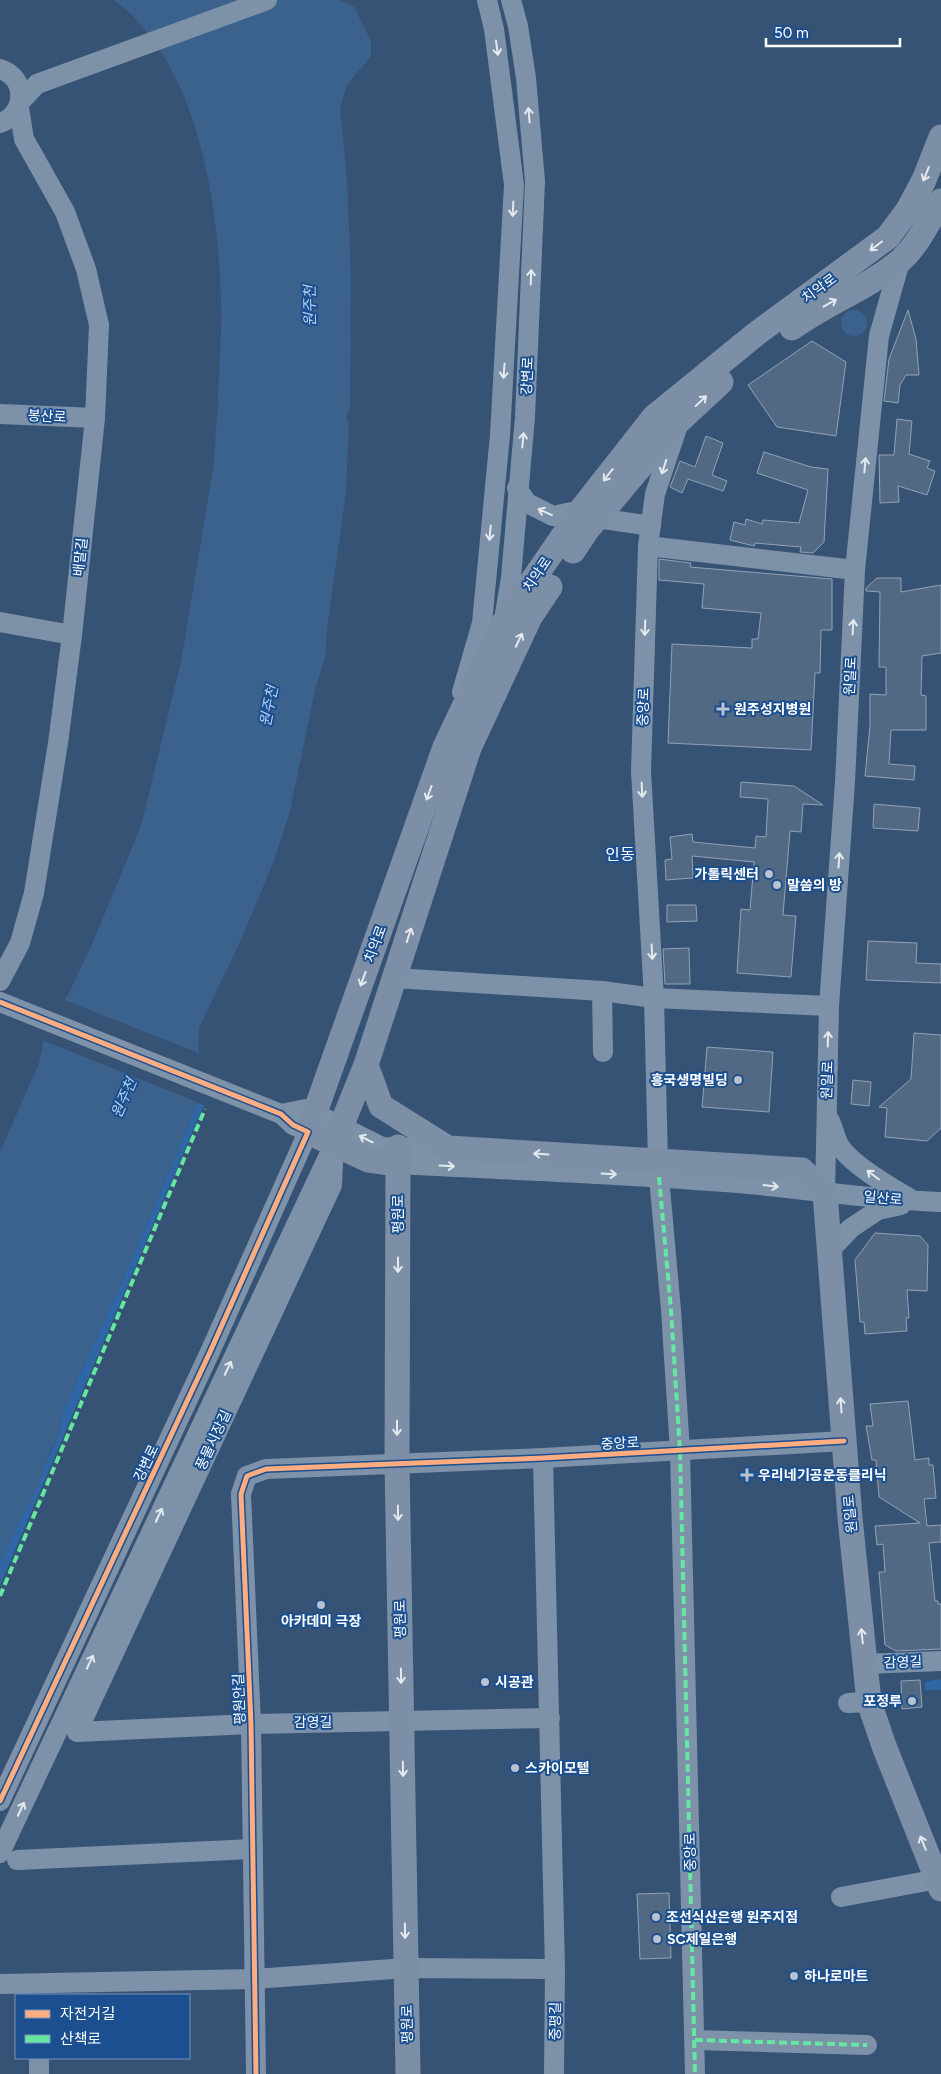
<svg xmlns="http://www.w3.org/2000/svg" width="941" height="2074" viewBox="0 0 941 2074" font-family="Figtree,'Noto Sans KR',sans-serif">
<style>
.green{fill:#2f66a5}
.water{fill:#3b618d}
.pier{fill:#365274}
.building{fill:#526984;stroke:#92a2b6}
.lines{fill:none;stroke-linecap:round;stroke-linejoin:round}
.minor{stroke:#7d92a8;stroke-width:20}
.major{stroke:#7d8ea7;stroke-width:25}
.quiet{stroke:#66e7a1;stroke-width:4;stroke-dasharray:8 4;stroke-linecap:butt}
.cycleway-casing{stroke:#1b4f8f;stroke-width:8}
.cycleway{stroke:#ffac80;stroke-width:5}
.oneway{stroke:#e5e9ee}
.oneway2{stroke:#e5e8ed}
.poi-dot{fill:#b9c2ce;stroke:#1b4f8f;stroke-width:2}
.labels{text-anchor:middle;stroke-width:4;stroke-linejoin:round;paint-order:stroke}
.street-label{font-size:14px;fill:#fff;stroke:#1b4f8f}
.poi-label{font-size:14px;font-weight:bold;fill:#fff;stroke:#1b4f8f;text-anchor:start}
.water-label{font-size:15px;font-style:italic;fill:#b5d3f5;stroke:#1b4f8f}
.quarter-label{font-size:16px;fill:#fff;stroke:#1b4f8f}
</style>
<rect width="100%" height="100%" fill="#365274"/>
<g class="green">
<path d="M198,1103L204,1105L0,1586V1562L60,1432L61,1416L131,1261Z"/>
<path d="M941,1679V1690H925V1682Z"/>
</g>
<g class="water">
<path d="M114,0H340L354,7L371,41V56L347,85L340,108L347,179L351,277L350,407L346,416L349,425L346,492L327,629L325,657L315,690L290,811L275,858L241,940L199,1028L198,1103L131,1261L61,1416L60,1432L50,1452L37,1487L0,1562V1152L39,1063L43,1043L57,1012L70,991L92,944L141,826L182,657L214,462L217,413L219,403L218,399C219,368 222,336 221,305C219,205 199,64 114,0Z"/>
<circle cx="854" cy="323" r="13"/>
</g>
<path class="pier" d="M62,999L201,1054L200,1103L42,1040L54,1011Z"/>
<g class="building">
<path d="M908,310L916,339L919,375H906L900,385L898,403L884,401L889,359Z"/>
<path d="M812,341L846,362L836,436L777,427L748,385Z"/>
<path d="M897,419L912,421L909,454L930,461L927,468L935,471L927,495L898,486L899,502L880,503L879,455H894Z"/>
<path d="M706,436L723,443L712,475L727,481L723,491L688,479L682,493L670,487L680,461L695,467Z"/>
<path d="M764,452L811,467L828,469L824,542L813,553L800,552L801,547L755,543L754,546L730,540L734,522L745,525L746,519L762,524L763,520L799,523L808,490L757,473Z"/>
<path d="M659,559L691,563L690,567L832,579V630H821L820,673H815L811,750L668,743L672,644L752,648V639H758L761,613L702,608L704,584L659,580Z"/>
<path d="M877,578H901V592L941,585V653L922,656L921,695L926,696V730H891L889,764L915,766L914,780L865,776L870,726V694L886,695V667H879L880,592L866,591V588Z"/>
<path d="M741,782L794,786L823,805L803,804L801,832L790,831L783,915L796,916L791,977L737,973L741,909L750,910L754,862L692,856L693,878L666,880L665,860L672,859L670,837L692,834L693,842L755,848L756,836L766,837L768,799L740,797Z"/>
<path d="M874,804L920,808L918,831L873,828Z"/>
<path d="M667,905H696L697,921L667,922Z"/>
<path d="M868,941L917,943L916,963L941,964V983L866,980Z"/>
<path d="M689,948L690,984H665L663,949Z"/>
<path d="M914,1033L941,1035V1128L927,1141L885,1137L887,1108L879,1107L911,1079Z"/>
<path d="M707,1047L773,1052L769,1112L702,1107Z"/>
<path d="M853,1080L871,1082L869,1106L851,1104Z"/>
<path d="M875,1233L920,1236L928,1245L927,1291L907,1290L909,1318H906L907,1331L865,1334L864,1322H860L855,1260Z"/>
<path d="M908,1401L915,1460L929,1458V1465H933L936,1498L924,1499L927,1526L941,1525V1542L929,1543L935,1601H938V1604H941V1649L896,1651L885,1645L879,1572H885L883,1544L877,1545L875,1526L920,1523L879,1497L876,1460H872L866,1426H873L870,1404Z"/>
<path d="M920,1680L922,1707L902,1709L901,1681Z"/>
<path d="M669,1893L671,1958L640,1959L637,1894Z"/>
</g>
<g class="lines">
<g class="minor">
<path d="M0,69C27,77 27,114 0,123"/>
<path d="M21,101L37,84L267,0"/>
<path d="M0,414L95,418"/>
<path d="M517,488L527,503L553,516L581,510"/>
<path d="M597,518L651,526"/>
<path d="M648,546L855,570"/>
<path d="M504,620L511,577L525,417L535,181L526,78L518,26L511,0"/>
<path d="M0,622L72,635"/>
<path d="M462,692L482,623L500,435L514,185L494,29L487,0"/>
<path d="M395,978L602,991L654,998L829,1006"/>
<path d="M0,981L20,943L34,893L58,743L72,635L95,418L99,325L86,269L65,212L24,139L19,108"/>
<path d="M602,991L603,1052"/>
<path d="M0,1002L281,1114L293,1125L308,1132L210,1352L0,1801"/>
<path d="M281,1114L306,1109L382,1147L448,1148"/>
<path d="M830,1121C833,1128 835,1136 838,1143C847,1162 890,1187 909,1198"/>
<path d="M334,1144L332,1185L77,1732L251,1724L550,1718"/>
<path d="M658,1162L654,998L641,771L648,546L655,494L677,428"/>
<path d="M398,1164C512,1170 625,1174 738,1183C806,1189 873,1200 941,1202"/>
<path d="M659,1177L671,1310L680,1451L695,2074"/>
<path d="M825,1193L829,1006L845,782L855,570L879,336L900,261"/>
<path d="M829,1251L851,1228L878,1210L901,1205"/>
<path d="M543,1458L555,1969L554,2074"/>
<path d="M865,1664L941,1661"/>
<path d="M848,1703L869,1702"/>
<path d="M0,1853L330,1153"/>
<path d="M17,1860L253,1849"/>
<path d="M841,1897L938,1879"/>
<path d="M0,1984L254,1979L406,1968L555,1969"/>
<path d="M695,2040L867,2045"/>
<path d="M39,2058V2074"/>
<path d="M256,2074L251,1724L241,1494L247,1476L266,1469L543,1458L844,1441"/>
</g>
<g class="major">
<path d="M792,328C826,303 868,288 900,261C918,245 929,221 941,201"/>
<path d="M573,551L587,530L679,421L721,382"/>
<path d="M366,1065L381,1106L448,1148L802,1170L825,1193L850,1518L869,1702L884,1746L941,1889"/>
<path d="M334,1144L366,1065L469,748L530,617L550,587"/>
<path d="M398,1147L397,1464L408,2074"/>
<path d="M398,1164L368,1160L308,1132L445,747L504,622L581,510L654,417L756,334L888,237L908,210L924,180L941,137"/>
</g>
<g class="quiet">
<path d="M659,1177L671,1310L680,1451L695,2074"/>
<path d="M0,1596L205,1109"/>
<path d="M695,2040L867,2045"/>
</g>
<g class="cycleway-casing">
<g id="cycleway">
<path d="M0,1002L281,1114L293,1125L308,1132L210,1352L0,1801"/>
<path d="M256,2074L251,1724L241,1494L247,1476L266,1469L543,1458L844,1441"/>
</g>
</g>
<use href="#cycleway" class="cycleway"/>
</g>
<defs><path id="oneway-shaft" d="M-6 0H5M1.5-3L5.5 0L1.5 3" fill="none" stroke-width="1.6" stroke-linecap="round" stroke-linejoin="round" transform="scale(1.25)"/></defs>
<g class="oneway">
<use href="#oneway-shaft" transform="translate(497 48) rotate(82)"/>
<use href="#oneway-shaft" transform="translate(529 115) rotate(-95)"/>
<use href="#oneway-shaft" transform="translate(513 209) rotate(93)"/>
<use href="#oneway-shaft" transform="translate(531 277) rotate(-88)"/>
<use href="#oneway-shaft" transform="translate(504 371) rotate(94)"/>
<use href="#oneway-shaft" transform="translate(523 440) rotate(-84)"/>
<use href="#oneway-shaft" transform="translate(865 465) rotate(-85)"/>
<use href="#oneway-shaft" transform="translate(664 467) rotate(108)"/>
<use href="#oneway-shaft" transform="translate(545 512) rotate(-156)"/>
<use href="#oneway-shaft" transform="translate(490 533) rotate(96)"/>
<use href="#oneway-shaft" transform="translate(853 627) rotate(-87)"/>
<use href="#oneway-shaft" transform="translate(645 628) rotate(92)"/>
<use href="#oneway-shaft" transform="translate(642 790) rotate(87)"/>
<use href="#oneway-shaft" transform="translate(839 860) rotate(-86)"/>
<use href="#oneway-shaft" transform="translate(652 952) rotate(87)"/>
<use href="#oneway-shaft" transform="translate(828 1039) rotate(-88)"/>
<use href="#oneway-shaft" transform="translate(366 1139) rotate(-154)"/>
<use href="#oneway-shaft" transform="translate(447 1166) rotate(3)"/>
<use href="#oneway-shaft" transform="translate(609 1174) rotate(3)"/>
<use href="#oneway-shaft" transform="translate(873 1175) rotate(-143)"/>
<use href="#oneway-shaft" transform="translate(771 1186) rotate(7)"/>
<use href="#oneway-shaft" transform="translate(228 1368) rotate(-65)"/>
<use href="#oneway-shaft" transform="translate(159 1515) rotate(-65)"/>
<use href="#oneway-shaft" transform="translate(90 1662) rotate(-65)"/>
<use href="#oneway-shaft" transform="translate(21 1809) rotate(-65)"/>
</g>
<g class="oneway2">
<use href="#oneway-shaft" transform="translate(926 174) rotate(112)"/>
<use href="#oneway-shaft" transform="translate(876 246) rotate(143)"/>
<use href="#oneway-shaft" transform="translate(830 303) rotate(-29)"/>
<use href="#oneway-shaft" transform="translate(701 401) rotate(-43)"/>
<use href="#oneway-shaft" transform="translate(608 475) rotate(128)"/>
<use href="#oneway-shaft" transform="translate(519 640) rotate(-65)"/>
<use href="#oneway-shaft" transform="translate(429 793) rotate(110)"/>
<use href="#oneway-shaft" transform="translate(409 935) rotate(-72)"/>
<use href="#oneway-shaft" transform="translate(363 979) rotate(110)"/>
<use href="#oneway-shaft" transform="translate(541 1154) rotate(-176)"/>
<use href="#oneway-shaft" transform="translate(398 1265) rotate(90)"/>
<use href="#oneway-shaft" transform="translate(841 1405) rotate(-94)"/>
<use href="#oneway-shaft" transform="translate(397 1428) rotate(90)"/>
<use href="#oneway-shaft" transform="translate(398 1513) rotate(89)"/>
<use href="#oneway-shaft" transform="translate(862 1636) rotate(-96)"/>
<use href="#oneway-shaft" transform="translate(401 1676) rotate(89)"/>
<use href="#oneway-shaft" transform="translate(403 1769) rotate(89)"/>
<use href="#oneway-shaft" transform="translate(923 1843) rotate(-112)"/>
<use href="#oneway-shaft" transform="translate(405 1931) rotate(89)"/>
</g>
<g class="poi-dot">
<path d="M720.5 701.5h5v5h5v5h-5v5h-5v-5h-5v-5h5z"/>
<circle cx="769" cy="874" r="5"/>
<circle cx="777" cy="885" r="5"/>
<circle cx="738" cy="1080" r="5"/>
<path d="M744.5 1467.5h5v5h5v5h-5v5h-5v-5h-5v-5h5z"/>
<circle cx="321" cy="1605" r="5"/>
<circle cx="485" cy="1682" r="5"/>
<circle cx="912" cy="1701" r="5"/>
<circle cx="515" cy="1768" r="5"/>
<circle cx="656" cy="1917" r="5"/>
<circle cx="657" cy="1939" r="5"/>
<circle cx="794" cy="1976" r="5"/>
</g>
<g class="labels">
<g class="street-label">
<text transform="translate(819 288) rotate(-36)" y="5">치악로</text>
<text transform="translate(527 376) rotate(-87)" y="5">강변로</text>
<text transform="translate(47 416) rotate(3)" y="5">봉산로</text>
<text transform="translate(80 557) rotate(-84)" y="5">배말길</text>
<text transform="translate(537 574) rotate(-56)" y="5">치악로</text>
<text transform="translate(850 676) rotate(-87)" y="5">원일로</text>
<text transform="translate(643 707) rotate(-88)" y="5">중앙로</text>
<text transform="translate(375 944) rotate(-70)" y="5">치악로</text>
<text transform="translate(827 1080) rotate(-88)" y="5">원일로</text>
<text transform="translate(883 1198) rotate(5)" y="5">일산로</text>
<text transform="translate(398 1214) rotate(-90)" y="5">평원로</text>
<text transform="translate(213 1440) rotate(-65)" y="5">풍물시장길</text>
<text transform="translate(620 1443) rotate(-3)" y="5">중앙로</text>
<text transform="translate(146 1463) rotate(-65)" y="5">강변로</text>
<text transform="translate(850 1514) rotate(-95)" y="5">원일로</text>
<text transform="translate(400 1619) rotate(-91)" y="5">평원로</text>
<text transform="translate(903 1662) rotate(-2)" y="5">감영길</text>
<text transform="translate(239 1699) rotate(-92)" y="5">평원안길</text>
<text transform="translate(313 1722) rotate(-1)" y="5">감영길</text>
<text transform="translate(690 1852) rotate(-91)" y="5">중앙로</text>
<text transform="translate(555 2021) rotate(-89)" y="5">중평길</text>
<text transform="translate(407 2024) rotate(-91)" y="5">평원로</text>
</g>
<g class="poi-label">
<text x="734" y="714">원주성지병원</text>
<text x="759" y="879" text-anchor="end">가톨릭센터</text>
<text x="787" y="890">말씀의 방</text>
<text x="728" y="1085" text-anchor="end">흥국생명빌딩</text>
<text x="758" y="1480">우리네기공운동클리닉</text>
<text x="321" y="1626" text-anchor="middle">아카데미 극장</text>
<text x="495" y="1687">시공관</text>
<text x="902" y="1706" text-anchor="end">포정루</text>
<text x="525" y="1773">스카이모텔</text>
<text x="666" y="1922">조선식산은행 원주지점</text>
<text x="667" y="1944">SC제일은행</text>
<text x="804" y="1981">하나로마트</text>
</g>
<g class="water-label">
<text transform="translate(310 306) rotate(-91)" y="5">원주천</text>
<text transform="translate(269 706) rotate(-79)" y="5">원주천</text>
<text transform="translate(124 1098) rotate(-66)" y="5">원주천</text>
</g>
<g class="quarter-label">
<text x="620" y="860">인동</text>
</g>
</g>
<rect x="15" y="1994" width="175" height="65" fill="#1b4f8f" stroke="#7695bc"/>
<rect x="25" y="2010" width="25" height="8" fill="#ffac80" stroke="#7695bc"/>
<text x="60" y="2019" font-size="15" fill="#ffffff">자전거길</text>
<rect x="25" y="2035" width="25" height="8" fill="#66e7a1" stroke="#7695bc"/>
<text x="60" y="2044" font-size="15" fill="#ffffff">산책로</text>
<path d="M766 38v8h134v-8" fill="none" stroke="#ffffff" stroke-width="2.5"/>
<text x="774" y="38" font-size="15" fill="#ffffff" stroke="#1b4f8f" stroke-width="4" paint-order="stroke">50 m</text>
</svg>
